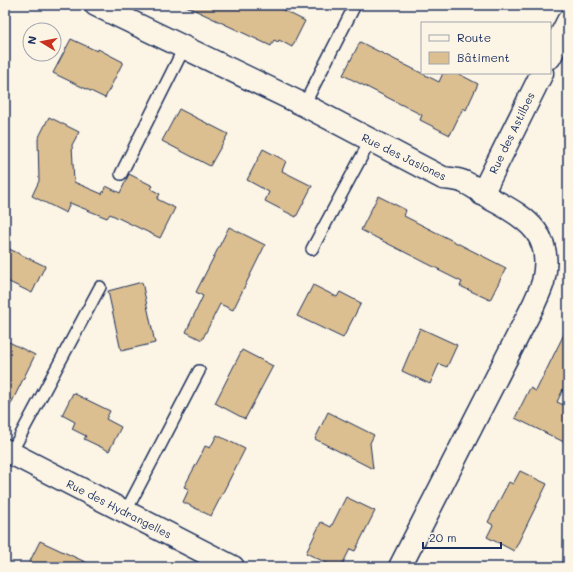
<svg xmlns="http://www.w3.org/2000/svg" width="573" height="572" viewBox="0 0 573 572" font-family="Mali,sans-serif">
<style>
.building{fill:#dcbf90;stroke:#1b2f5e}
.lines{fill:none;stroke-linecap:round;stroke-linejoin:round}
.lane-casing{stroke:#1b2f5e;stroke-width:14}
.street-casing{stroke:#1b2f5e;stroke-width:25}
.lane{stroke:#fcf5e5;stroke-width:11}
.street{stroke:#fcf5e5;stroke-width:22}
.labels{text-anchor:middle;stroke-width:4;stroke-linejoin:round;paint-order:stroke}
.street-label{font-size:11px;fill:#1b2f5e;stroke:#fcf5e5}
</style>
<rect width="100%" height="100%" fill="#fcf5e5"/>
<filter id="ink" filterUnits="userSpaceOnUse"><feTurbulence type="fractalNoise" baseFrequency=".025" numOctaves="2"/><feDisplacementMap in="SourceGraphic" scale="8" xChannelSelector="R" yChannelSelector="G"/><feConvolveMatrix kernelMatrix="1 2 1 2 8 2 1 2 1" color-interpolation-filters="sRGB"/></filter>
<g filter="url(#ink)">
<g class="building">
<path d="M184,5H273L305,21L292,47L279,40L278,42L274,40L271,46Z"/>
<path d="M71,39L97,51L98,49L123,62L105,98L53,73Z"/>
<path d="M360,42L439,82L443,73H457L478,84L466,110L463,108L450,135L420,120L422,115L343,75Z"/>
<path d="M179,109L228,134L210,166L162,141Z"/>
<path d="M49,117L79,132L72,145L74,182L102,194L106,186L120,193L129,174L153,186L151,189L160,194L157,199L175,208L160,238L110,214L107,218L70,203L66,213L32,196L39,181L38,139Z"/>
<path d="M263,149L286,161L282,171L312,186L296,217L265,201L269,192L247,180Z"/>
<path d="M378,196L406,210L404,216L506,268L490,300L460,286L462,282L438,270H440L361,230Z"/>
<path d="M229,227L265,245L233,310L220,304L202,340L186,332L203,296L196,292Z"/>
<path d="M5,247L45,266L32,293L5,280Z"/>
<path d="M142,282L155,343L121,351L108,291Z"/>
<path d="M313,285L337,297L340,292L361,303L343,338L297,316Z"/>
<path d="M568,326V379L557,402L568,407V444L515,418L530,388L536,391Z"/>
<path d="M420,328L457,345L447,367L439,364L430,384L402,371Z"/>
<path d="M5,340L35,355L5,416Z"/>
<path d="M242,350L273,366L245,419L215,403Z"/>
<path d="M73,393L110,411L106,419L121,427L109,451L84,439L86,436L72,429L75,422L62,415Z"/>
<path d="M328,412L374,435L370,443L373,469L315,439Z"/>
<path d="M217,435L245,449L211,516L183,502L189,489L184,487L200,457L205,446L210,448Z"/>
<path d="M520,471L547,484L514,551L487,537L493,525L488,522L509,482L513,484Z"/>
<path d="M346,497L375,511L355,551L350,549L341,567H335L306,553L321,522L331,527Z"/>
<path d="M40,541L96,567H27Z"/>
</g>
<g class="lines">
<g class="lane-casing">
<g id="lane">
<path d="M304,105L355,5"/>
<path d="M121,174L184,48"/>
<path d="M312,249L370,141"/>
<path d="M11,453L100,287"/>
<path d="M125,513L199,371"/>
</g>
</g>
<g class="street-casing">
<g id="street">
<path d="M96,5L304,105L443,178C450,179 458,179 464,182C474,186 483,194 493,200C529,219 554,236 543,282C541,289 537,297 534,304L400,567"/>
<path d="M550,57L568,21"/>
<path d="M482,194L542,73"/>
<path d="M5,450L233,567"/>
</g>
</g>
<use href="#lane" class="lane"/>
<use href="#street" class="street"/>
</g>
</g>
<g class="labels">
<g class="street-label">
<text transform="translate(512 133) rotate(-64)" y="4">Rue des Astilbes</text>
<text transform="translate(404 157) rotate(26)" y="4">Rue des Jasiones</text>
<text transform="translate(119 509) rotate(27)" y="4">Rue des Hydrangelles</text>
</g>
</g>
<rect width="573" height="572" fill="none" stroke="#fcf5e5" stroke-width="20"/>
<rect x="10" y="10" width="553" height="552" fill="none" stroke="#1b2f5e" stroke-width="1.5" filter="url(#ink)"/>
<rect x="421" y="22" width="130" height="52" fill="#fcf5e5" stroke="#a2a6af"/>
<rect x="429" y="35" width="20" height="6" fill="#fcf5e5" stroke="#a2a6af"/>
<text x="457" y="42" font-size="12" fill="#1b2f5e">Route</text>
<rect x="429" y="52" width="20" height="12" fill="#dcbf90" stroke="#a2a6af"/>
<text x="457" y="62" font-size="12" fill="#1b2f5e">Bâtiment</text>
<g transform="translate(42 42) rotate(280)"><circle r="19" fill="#fcf5e5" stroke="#a2a6af"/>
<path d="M0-3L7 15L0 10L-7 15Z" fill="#c8321e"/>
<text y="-6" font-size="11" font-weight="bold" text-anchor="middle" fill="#1b2f5e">N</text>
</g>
<path d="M423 542v6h78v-6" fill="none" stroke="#1b2f5e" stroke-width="2"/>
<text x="429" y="542" font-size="12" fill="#1b2f5e" stroke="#fcf5e5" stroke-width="3" paint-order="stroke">20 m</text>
</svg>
